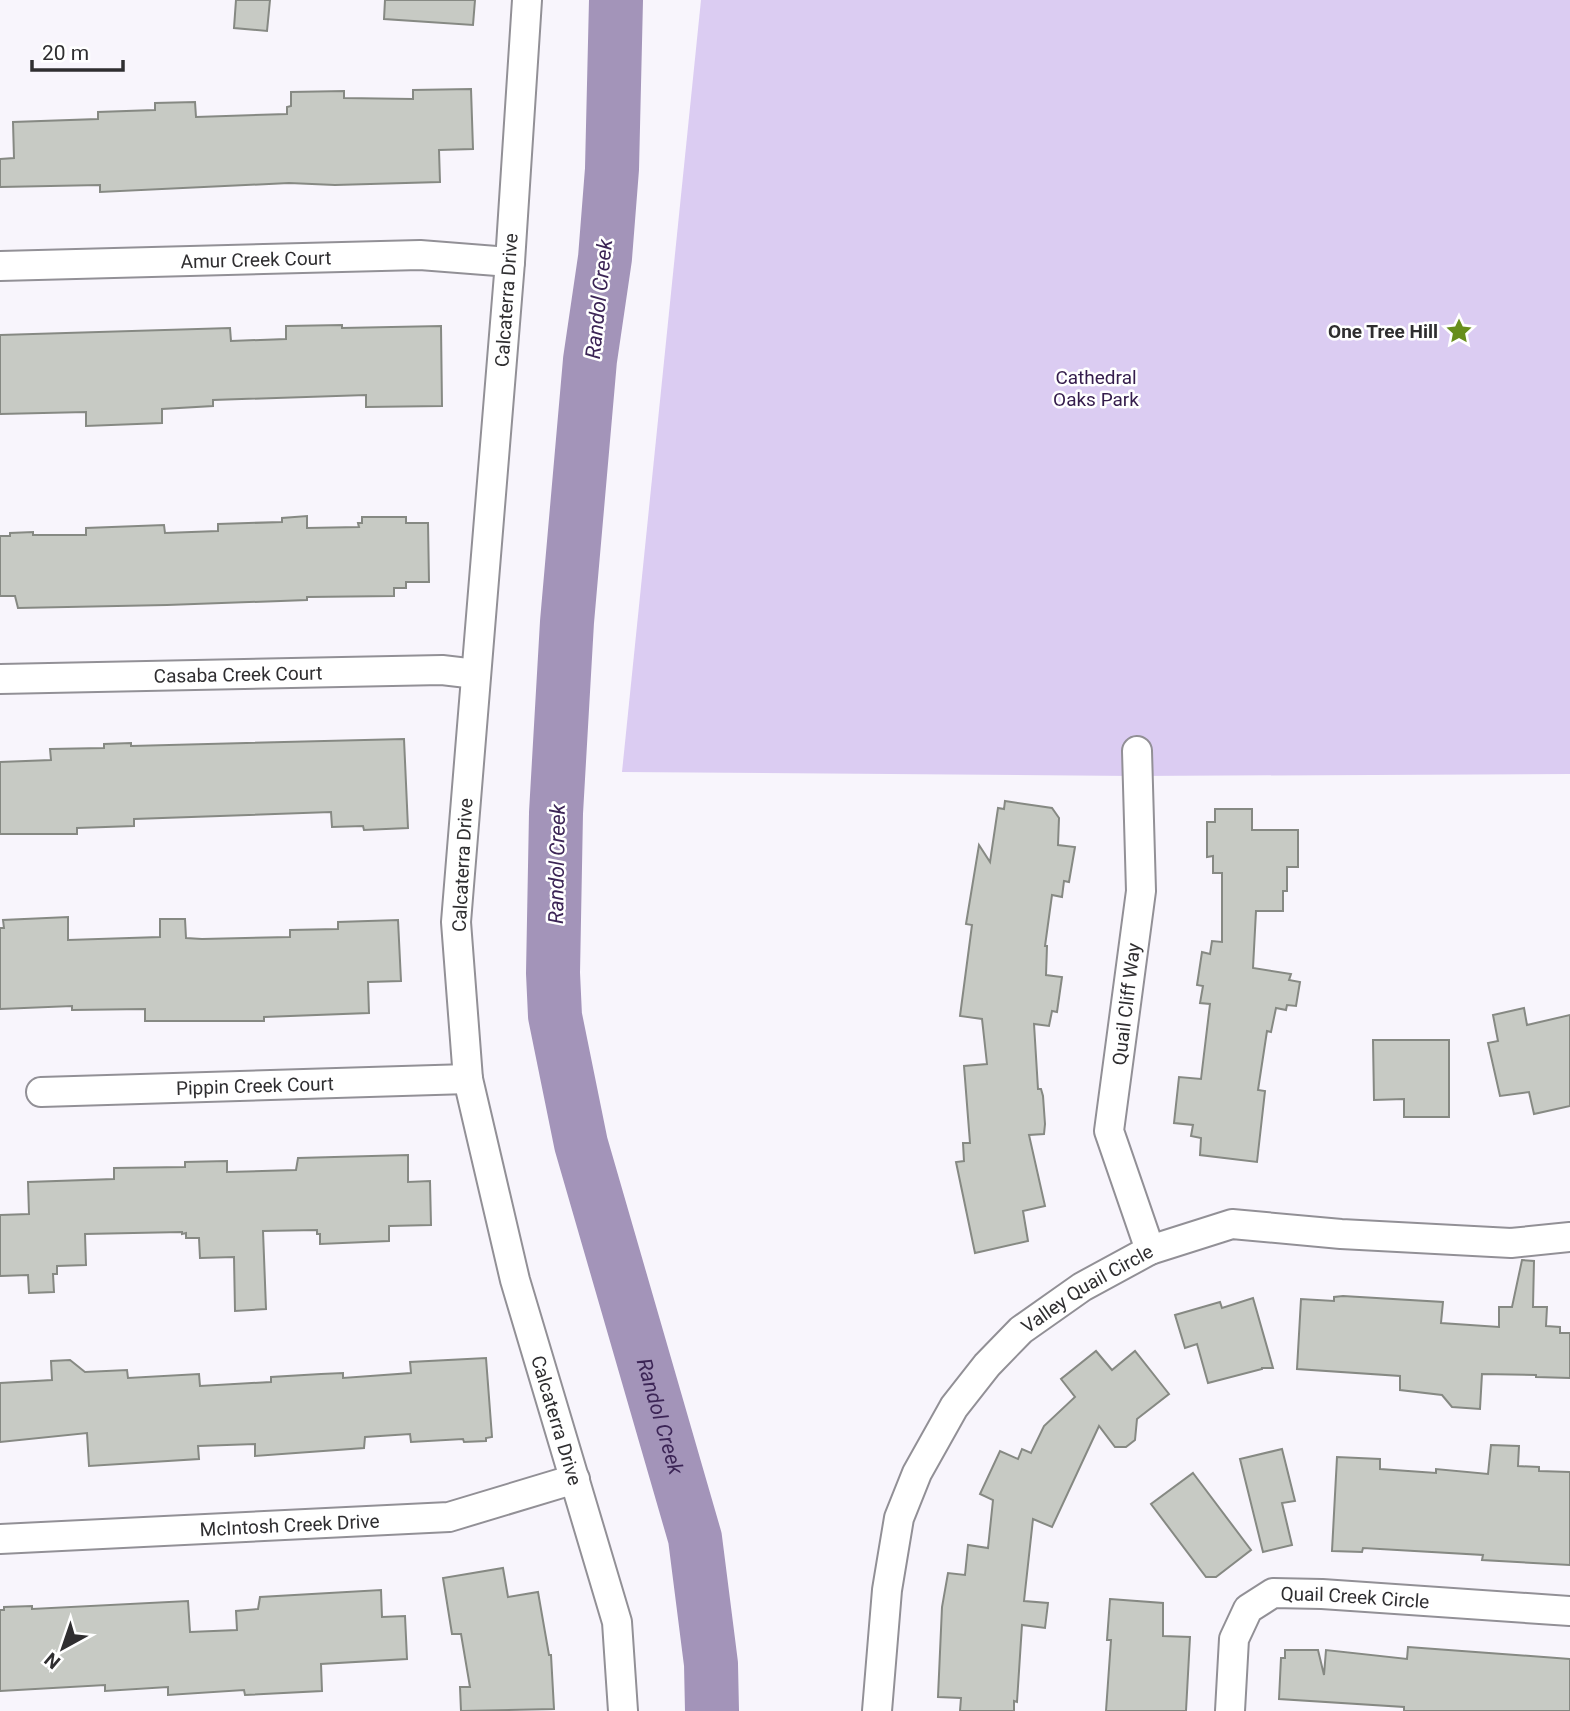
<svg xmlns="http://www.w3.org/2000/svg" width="1570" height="1711" viewBox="0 0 1570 1711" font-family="Roboto,sans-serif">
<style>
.green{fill:#dbccf2}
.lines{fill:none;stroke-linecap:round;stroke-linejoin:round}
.river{stroke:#a394b9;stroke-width:54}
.building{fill:#c7cac4;stroke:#868983;stroke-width:2}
.street-casing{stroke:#929096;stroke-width:32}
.street{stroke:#fff;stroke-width:28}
.labels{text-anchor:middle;stroke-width:5;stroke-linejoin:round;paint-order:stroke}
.street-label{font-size:19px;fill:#2f2e30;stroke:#fff}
.poi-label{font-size:19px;font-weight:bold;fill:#2f2e30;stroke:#fff;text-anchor:end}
.park-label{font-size:19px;fill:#351d4d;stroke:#fff}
.water-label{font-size:21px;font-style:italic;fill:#3c2556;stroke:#fff}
</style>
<rect width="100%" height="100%" fill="#f8f5fc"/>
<path class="green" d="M701,0H1570V774L1134,776L622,772Z"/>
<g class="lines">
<path class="river" id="s1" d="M616,0L612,169L605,258L590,360L567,622L556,813L553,973L555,1016L581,1144L695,1538L711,1664L712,1711"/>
</g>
<g class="building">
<path d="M236,0H270L267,31L234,28Z"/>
<path d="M385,0H475L473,25L384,19Z"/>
<path d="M471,89L473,149L439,150L440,182L335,185L289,183L100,192V185L0,187V159L14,158L13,122L98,119V112L155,110V103L195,102L196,117L287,114V107L291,106V92L344,91V98L413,99V90Z"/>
<path d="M342,325V328L441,326L442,406L366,407V395L213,400V406L162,409V423L86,426V412L0,414V335L230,328L231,341L286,339V326Z"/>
<path d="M307,516V528L359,527L358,523H362V517H406V523H428L429,582H406V588H394V596L307,597V600L167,605L18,608L15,596H0V536H10V533L33,532V535H86V528L164,525L165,533L218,531V524L282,522V518Z"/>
<path d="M404,739L408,828L364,830L363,826L332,827L331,812L134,819V826L77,828V834H0V762L51,760L50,749L104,748V744L131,743V746Z"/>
<path d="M1005,801L1052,808L1059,818L1058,845L1075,847L1069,882L1064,881L1062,897L1052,895L1045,946H1047L1046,975L1062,977L1057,1012L1052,1011L1049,1026L1034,1024L1038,1089H1041L1043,1096L1045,1124L1044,1134L1029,1135L1045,1206L1023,1211L1028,1241L975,1253L956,1162L964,1161L963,1143H970L964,1066L987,1064L982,1019L960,1016L972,925L966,924L979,845L990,862L998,808L1004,809Z"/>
<path d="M1215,809H1252V830H1298V867H1287V891H1283V911H1256L1253,968L1291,974L1289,980L1300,982L1296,1006L1287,1005L1286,1010L1276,1008L1271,1032L1267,1031L1258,1090L1265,1091L1257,1162L1200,1155L1201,1138L1191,1136L1193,1125L1174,1123L1179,1077L1201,1079L1210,1004L1200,1003L1203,986L1197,985L1202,952L1210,954L1212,941L1222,942V873H1213V856L1207,857V822H1215Z"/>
<path d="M68,917V940L160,937V919H185L186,938L202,939L290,937V930L338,929V922L398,920L401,981L368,982L369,1013L264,1017V1021H145V1009L72,1010V1006L0,1009V928H4L3,920Z"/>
<path d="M1524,1008L1527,1025L1570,1015V1106L1534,1114L1529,1092L1500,1096L1488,1043L1498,1041L1493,1015Z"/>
<path d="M1373,1040H1449V1117H1404V1099L1374,1100Z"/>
<path d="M408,1155V1182L430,1181L431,1225L389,1226V1241L320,1244V1234H317V1230L263,1231L266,1309L235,1311L234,1257L200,1258L199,1238H186V1233L182,1234V1232L85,1234L86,1265L57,1266V1274H53L54,1292L29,1293L28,1275L0,1276V1215L29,1214L28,1182L114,1179V1168L185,1167V1162L227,1161V1172L296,1170L298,1158Z"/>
<path d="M1522,1260L1534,1261L1533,1307H1547L1546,1326L1560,1327V1333H1570V1378L1536,1377V1375L1482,1374L1480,1409L1452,1407L1442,1395L1400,1390V1376L1297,1369L1301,1299L1334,1301V1297L1343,1296L1443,1302L1441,1323L1499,1327V1307H1512Z"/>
<path d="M1253,1298L1273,1368H1262V1369L1208,1383L1197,1344L1185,1348L1175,1315L1220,1302L1222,1308Z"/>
<path d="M1096,1351L1112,1370L1135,1351L1169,1394L1137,1419L1135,1440L1126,1447H1115L1099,1426L1052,1527L1033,1519L1024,1601L1048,1603L1045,1628L1022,1625L1017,1702L1014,1701V1711H960L961,1698L938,1697L942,1607L948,1573L965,1575L968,1545L988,1548L993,1500L980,1494L1000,1451L1018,1459L1022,1449L1031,1453L1044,1426L1075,1397L1061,1379Z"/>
<path d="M486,1358L492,1437L486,1438V1441L464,1442L463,1439L411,1442L410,1434L365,1437L364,1448L255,1456V1444L198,1446L199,1459L89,1466L87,1433L0,1442V1383L52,1380L51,1361L70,1360L85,1372L127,1370L128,1378L199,1374L200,1386L271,1382V1377L321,1374L343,1373V1378L411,1373L410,1362Z"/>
<path d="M1491,1445L1519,1446L1518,1466L1539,1467V1471L1570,1472V1565L1482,1560L1483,1555L1363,1548L1362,1552L1332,1551L1337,1457L1380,1459V1469L1436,1473V1469L1488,1474Z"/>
<path d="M1282,1449L1295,1501L1282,1503L1292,1545L1263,1552L1240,1459Z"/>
<path d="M1193,1473L1251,1550L1216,1577H1206L1151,1504Z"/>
<path d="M503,1568L508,1597L538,1592L549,1655H551L554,1709L461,1711L460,1687H470L461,1634H452L443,1578Z"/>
<path d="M381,1590L382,1617L405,1616L407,1659L321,1664L322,1691L245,1695L244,1690L168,1695V1687L105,1691V1685L0,1691V1610H4V1607L32,1606V1609L188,1601L190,1632L237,1630L236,1611L258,1609L260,1597Z"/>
<path d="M1110,1599L1163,1603V1636L1190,1637L1186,1711H1106L1111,1640H1107Z"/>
<path d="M1408,1647L1570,1659V1711H1404V1707L1279,1699L1281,1658H1285V1650H1318L1324,1675L1326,1650L1407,1659Z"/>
</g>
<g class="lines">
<g class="street-casing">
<g id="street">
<path id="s2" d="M527,0L510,262L456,922L468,1079L515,1280L617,1622L623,1711"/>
<path id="s3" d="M0,266L420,255L510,262"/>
<path id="s4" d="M0,679L442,670L476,674"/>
<path d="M1137,751L1141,891L1109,1131L1150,1250"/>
<path id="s5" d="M41,1092L468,1079"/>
<path id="s6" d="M0,1539L449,1517L575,1479"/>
<path id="s7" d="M877,1711L887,1590L899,1518L917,1473L954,1407L987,1365L1021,1330L1082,1287L1150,1250L1232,1224L1341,1234L1511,1243L1570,1237"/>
<path id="s8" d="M1230,1711L1234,1639L1248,1609L1273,1593L1322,1594L1570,1611"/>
</g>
</g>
<use href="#street" class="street"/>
</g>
<defs>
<g id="sight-bare" transform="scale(2.1)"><path d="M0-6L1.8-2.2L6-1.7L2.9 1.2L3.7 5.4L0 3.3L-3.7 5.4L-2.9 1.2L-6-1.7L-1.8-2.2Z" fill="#678e1c" stroke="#fff" stroke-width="2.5" paint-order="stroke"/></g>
</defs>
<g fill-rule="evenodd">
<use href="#sight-bare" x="1459" y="331"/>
</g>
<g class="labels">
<g class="street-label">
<text dy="7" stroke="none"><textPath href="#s3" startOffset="256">Amur Creek Court</textPath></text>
<text transform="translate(506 300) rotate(-86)" y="7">Calcaterra Drive</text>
<text dy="7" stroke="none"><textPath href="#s4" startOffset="238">Casaba Creek Court</textPath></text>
<text transform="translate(462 865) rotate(-87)" y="7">Calcaterra Drive</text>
<text transform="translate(1126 1004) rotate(-83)" y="7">Quail Cliff Way</text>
<text dy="7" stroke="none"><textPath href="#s5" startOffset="214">Pippin Creek Court</textPath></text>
<text dy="7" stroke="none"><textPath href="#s7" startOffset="499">Valley Quail Circle</textPath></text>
<text dy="7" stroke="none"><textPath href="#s2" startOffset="1435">Calcaterra Drive</textPath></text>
<text dy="7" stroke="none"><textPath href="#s6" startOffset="290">McIntosh Creek Drive</textPath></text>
<text dy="7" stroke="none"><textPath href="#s8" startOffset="217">Quail Creek Circle</textPath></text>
</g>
<g class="poi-label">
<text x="1438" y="338">One Tree Hill</text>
</g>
<g class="park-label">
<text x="1096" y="384">Cathedral<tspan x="1096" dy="22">Oaks Park</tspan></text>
</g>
<g class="water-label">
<text transform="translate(599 299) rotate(-84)" y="7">Randol Creek</text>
<text transform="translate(557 864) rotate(-89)" y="7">Randol Creek</text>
<text dy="7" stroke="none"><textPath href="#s1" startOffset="1433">Randol Creek</textPath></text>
</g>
</g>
<g transform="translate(63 1648) rotate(220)" stroke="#ffffff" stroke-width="5" paint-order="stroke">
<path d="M0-5L12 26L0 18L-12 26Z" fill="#2f2e30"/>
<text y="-10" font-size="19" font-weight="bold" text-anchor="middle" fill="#2f2e30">N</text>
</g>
<path d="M32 60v10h91v-10" fill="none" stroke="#2f2e30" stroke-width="3.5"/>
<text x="42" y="60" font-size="21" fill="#2f2e30" stroke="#ffffff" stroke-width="5" paint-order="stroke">20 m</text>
</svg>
